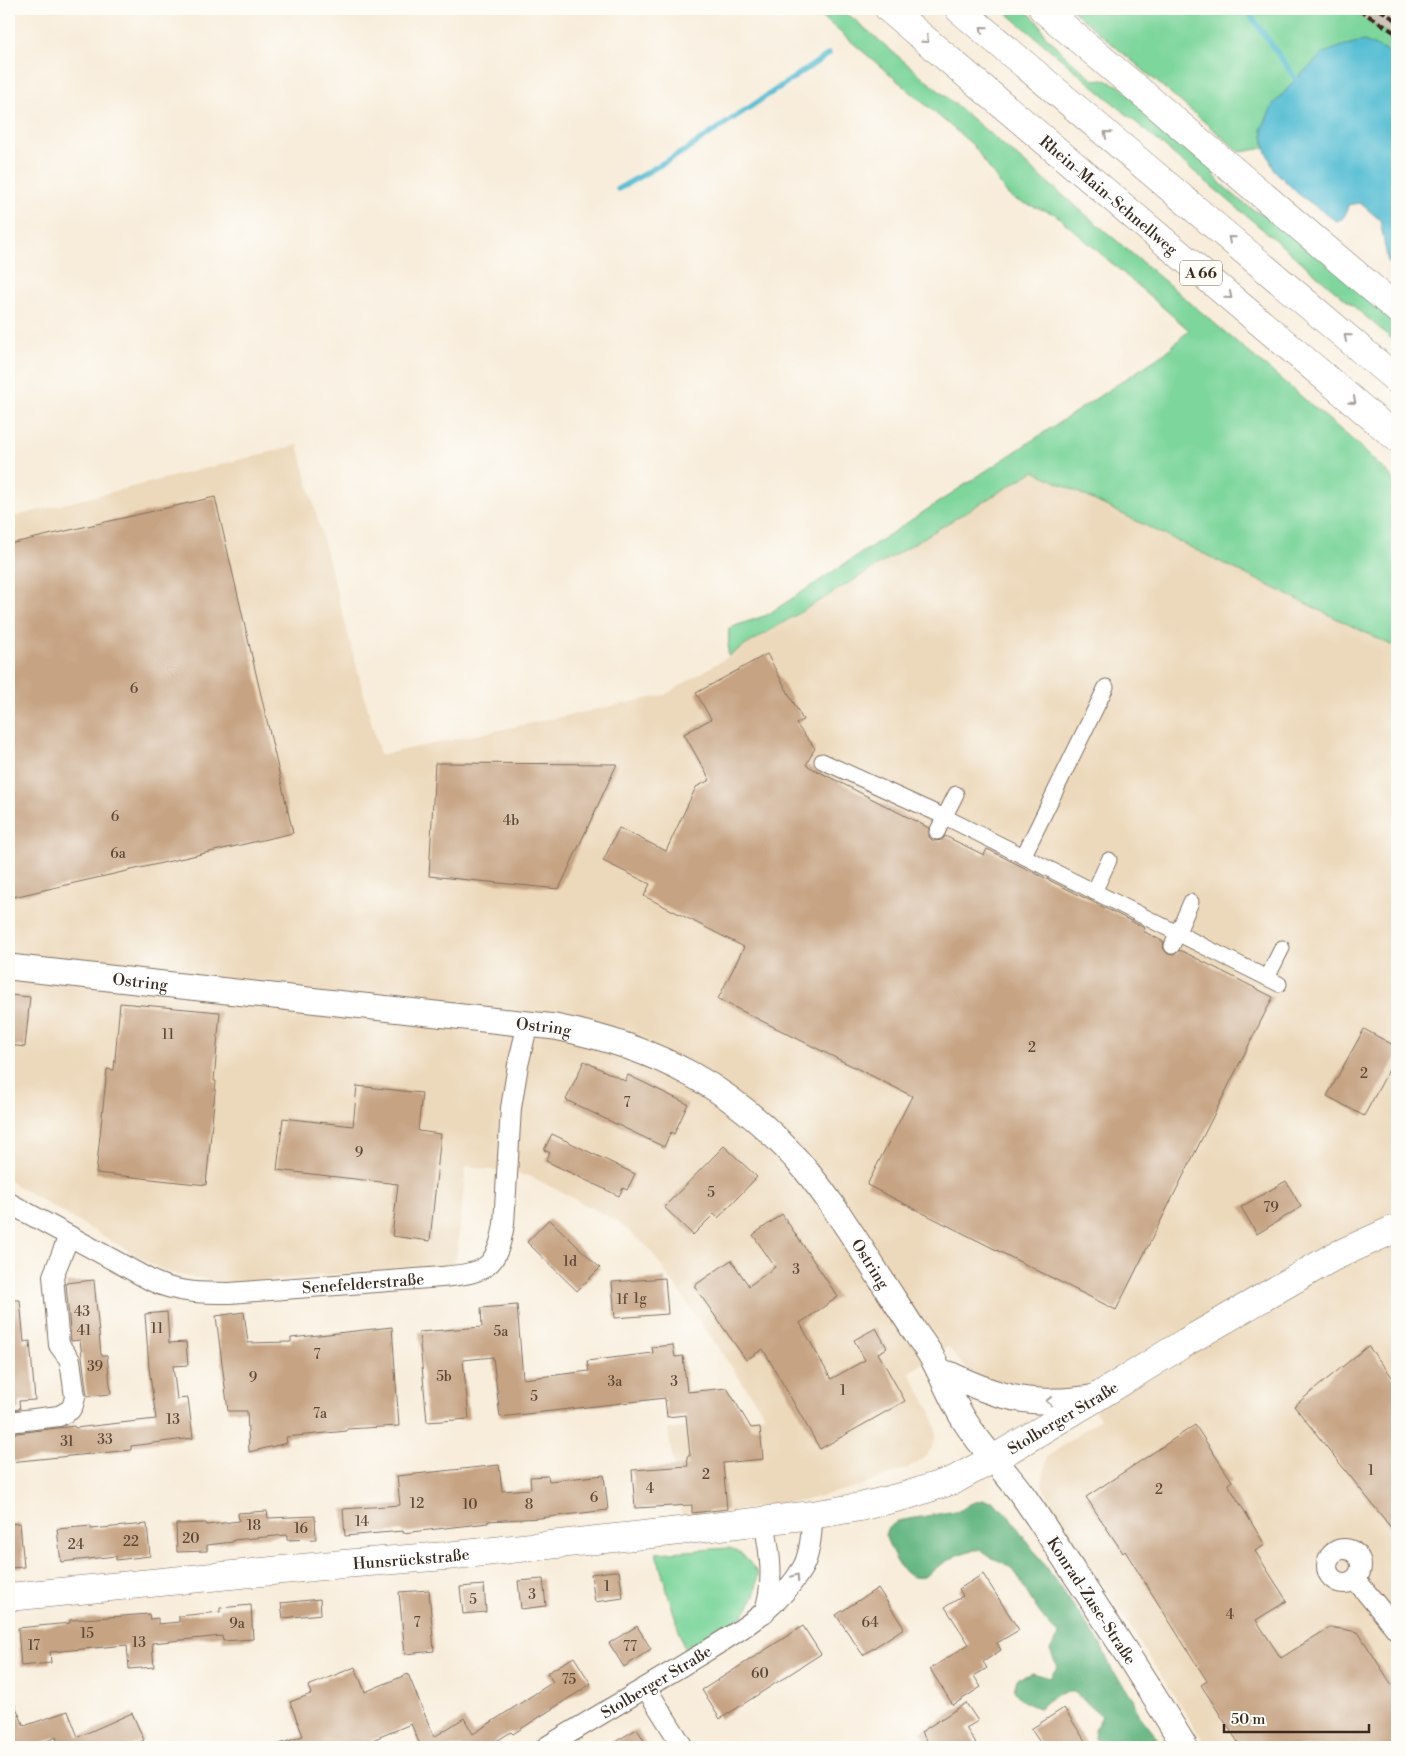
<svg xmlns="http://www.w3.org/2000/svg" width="1406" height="1756" viewBox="0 0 1406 1756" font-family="'Libre Bodoni',serif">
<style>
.built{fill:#ecd8ba}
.industrial{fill:#cbc3b8}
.green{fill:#7dd69b;stroke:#5c805c}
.forest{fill:#66b783;stroke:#507050}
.water{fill:#55bdd3;stroke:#487478}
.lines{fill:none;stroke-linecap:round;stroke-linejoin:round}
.stream{stroke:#55bdd3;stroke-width:5.5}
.building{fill:#c6a382}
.pedestrian-casing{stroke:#7d6e60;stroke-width:17}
.minor-casing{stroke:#7d6e60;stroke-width:22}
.tertiary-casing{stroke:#7d6e60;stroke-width:27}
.secondary-casing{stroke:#7d6e60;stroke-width:29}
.motorway-casing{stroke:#7d6e60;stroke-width:29}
.pedestrian{stroke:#fff;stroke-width:15}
.minor{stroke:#fff;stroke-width:20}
.tertiary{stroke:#fff;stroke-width:25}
.secondary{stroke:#fff;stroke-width:28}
.motorway{stroke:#fff;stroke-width:28}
.rail{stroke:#3b2a1e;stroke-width:4;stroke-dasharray:8 4;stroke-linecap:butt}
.oneway{stroke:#a79f9a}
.labels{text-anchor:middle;stroke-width:4;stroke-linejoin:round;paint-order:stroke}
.number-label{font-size:14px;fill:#5e4837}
.shield{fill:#fdfcf7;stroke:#75695f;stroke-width:1}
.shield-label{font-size:15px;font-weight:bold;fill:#3b2a1e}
.street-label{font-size:16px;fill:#3b2a1e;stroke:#fdfcf7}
</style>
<rect width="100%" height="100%" fill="#fdfcf7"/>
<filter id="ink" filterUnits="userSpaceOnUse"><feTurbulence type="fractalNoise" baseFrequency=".02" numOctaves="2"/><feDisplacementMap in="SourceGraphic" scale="10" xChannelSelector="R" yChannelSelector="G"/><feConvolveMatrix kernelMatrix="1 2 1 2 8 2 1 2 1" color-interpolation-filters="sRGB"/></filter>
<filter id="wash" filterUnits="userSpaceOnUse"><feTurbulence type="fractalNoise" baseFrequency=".0096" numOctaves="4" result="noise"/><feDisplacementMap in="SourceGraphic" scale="20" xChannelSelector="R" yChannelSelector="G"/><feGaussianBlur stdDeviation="1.12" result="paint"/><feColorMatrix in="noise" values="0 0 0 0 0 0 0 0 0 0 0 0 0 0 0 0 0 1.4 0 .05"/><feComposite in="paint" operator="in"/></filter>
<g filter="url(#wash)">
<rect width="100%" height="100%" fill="#f8eddb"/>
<path class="built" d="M298,445L380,755L665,695L1034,471L1397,648V1747H1207L1052,1506L1042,1485L1047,1457L1100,1419L1078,1387L1050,1395L978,1378L964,1366L948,1347L909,1373L929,1407L935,1424L936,1436L933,1446L925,1457L908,1468L859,1486L802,1501L682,1519L668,1430L765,1415L648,1247L617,1221L530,1176L466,1166L457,1255L453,1265L227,1283L174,1274L158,1268L9,1181V518Z"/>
<path class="industrial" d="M1349,9H1397V39L1384,30Z"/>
<g class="green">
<path d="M813,9H842L1354,441L1397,482V648L1034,471L728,656L729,628L767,615L1165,353L1189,330L1055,214L1015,200L1007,194L973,145Z"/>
<path d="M1002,9H1024L1039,23L1045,36L1057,46L1062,53L1094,80L1103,79L1119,86L1215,167L1214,175L1221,184L1242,202L1260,214L1273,216L1397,321V343Z"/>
<path d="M1071,9H1349L1397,39V59L1389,52L1262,128L1265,148L1240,152Z"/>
<path d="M729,1548C743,1551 750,1563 758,1574L755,1596L743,1616L685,1651L656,1553Z"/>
</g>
<path class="forest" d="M982,1500L992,1501L1009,1516L1100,1643L1112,1670L1133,1698L1137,1712L1160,1742L1162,1747H1100L1095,1738L1094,1730L1102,1716L1074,1692C1061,1691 1047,1699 1040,1708C1027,1705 1021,1701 1014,1690L1017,1679L1033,1673L1050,1678L1057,1667L1050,1650L1059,1634C1045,1622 1035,1607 1026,1591C1021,1583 1018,1574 1011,1568C1002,1560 989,1559 981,1550C963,1548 938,1566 924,1577C901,1582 892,1552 885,1535L887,1529L898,1521L961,1510L970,1504Z"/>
<path class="water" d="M1364,41L1389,52L1397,59V271L1388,263L1380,220L1360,203L1348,205C1346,213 1345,220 1336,221L1297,193L1274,170L1265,148L1262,128L1273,105L1296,79L1324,53L1345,45Z"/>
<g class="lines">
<g class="stream">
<path d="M1246,9L1296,79"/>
<path d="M618,189L686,150L829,54"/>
</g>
</g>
<g id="blocks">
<g class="building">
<path d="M215,497L293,833L9,898V544Z"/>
<path d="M767,654L803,720L796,724L815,748L806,765L929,828V837L933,841L942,840L945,836L984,855L987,849L1145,928L1143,931L1164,942L1163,948L1168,954L1174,955L1180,950L1273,997L1116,1310L867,1185L912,1096L718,999L744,947L644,896L650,884L603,861L619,828L666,851L696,787L710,780L684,734L711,719L696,693Z"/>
<path d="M435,763L617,764L559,889L429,876Z"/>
<path d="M9,995L30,997L25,1047L9,1045Z"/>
<path d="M120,1003L220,1012L214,1081H216L206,1185L96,1173L107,1069L114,1070Z"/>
<path d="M1364,1029L1397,1047V1055L1364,1116L1327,1096Z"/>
<path d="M584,1061L625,1081L628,1075L688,1104L674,1134L671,1132L664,1147L566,1100Z"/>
<path d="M357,1086L422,1093L418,1131L441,1134L430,1241L392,1236L398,1184L277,1170L283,1118L353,1126Z"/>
<path d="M552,1134L635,1174L627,1190L623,1188L619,1196L546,1161L550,1153L544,1150Z"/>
<path d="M724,1146L757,1177L718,1218L714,1214L693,1235L664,1207Z"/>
<path d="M1286,1181L1301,1207L1257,1234L1241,1207Z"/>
<path d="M782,1214L838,1297L800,1323L831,1379L865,1360L854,1340L876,1328L887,1348L878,1353L905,1401L820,1449L763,1349L746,1360L694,1286L731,1260L749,1286L775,1267L753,1235Z"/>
<path d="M549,1219L600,1268L577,1291L527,1242Z"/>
<path d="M665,1278L668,1314L615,1318L612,1282Z"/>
<path d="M94,1280L101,1355H107L111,1394L87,1396L80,1340L71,1341L66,1283Z"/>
<path d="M9,1300H20L24,1342L30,1341L35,1400L19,1401L20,1409L9,1410Z"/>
<path d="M517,1305L523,1379L589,1371L587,1361L653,1353L652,1347L673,1345L675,1357L683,1356L687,1392L727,1388L751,1428L760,1427L763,1459L723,1463L727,1509L692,1513V1505L635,1508L632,1470L688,1466L687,1456H690L686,1415L667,1417L665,1398L500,1417L493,1357L463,1360L469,1419L427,1422L419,1332L482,1327L481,1308Z"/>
<path d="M167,1312L169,1343L186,1342L188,1365L173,1366L177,1399L188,1398L193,1438L131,1446V1450L9,1462V1434L74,1426L75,1428L156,1419L149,1368L145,1314Z"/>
<path d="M244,1312L248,1343L291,1342V1338L392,1327L399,1426L347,1429V1431L286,1437L287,1443L249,1452L247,1411H228L216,1316Z"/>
<path d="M1368,1346L1397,1383V1535L1294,1406Z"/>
<path d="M1195,1425L1232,1481L1228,1484L1265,1545L1255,1551L1287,1601L1256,1620L1281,1658L1330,1627L1358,1632L1392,1685L1397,1682V1747H1241L1201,1685L1207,1681L1125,1551L1123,1553L1086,1497Z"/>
<path d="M499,1465L502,1491L531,1489L530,1477L548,1476L549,1481L604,1475L608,1510L540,1518L488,1521V1523L403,1533V1531L345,1536L343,1509L400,1505L397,1476Z"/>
<path d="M267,1511L268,1518L315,1516L316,1539L287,1540V1535L233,1540V1542L207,1545V1551L177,1552L176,1524L206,1523L207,1525L239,1521L238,1513Z"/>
<path d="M20,1523L24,1567L9,1568V1524Z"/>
<path d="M147,1524L150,1556L116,1560V1556L61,1562L57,1529L91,1526V1529Z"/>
<path d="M614,1571H619L623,1598L595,1602L591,1574Z"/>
<path d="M983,1574L1019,1630L997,1643L1001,1650L983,1662L987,1668L974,1676L981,1687L953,1705L930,1669L969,1644L945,1607L963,1596L959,1589Z"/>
<path d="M543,1579L546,1606L521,1609L518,1581Z"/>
<path d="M484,1585L486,1612L463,1614L460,1587Z"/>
<path d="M878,1588L904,1628L863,1655L836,1615Z"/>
<path d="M429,1590L434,1651L405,1654L399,1592Z"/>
<path d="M320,1599L321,1614L283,1618L281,1603Z"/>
<path d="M251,1605L253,1639L223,1641L222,1636L152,1643L154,1667L129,1669L127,1645L50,1652L51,1663L21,1666L18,1628L70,1623V1620L149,1614L150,1619L158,1618V1624L179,1622V1616L220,1612V1608Z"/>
<path d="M637,1626L651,1649L624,1667L609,1643Z"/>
<path d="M803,1626L821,1654L720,1719L702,1690Z"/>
<path d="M574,1657L591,1684L513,1734L511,1732L487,1747H416L420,1745L411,1724L370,1741L372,1747H277V1745L303,1736L290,1702L311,1694L308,1686L355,1667L365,1692L408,1674L434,1737L464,1718L473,1734L553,1682L547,1673Z"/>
<path d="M9,1691L24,1726L68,1711L78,1737L132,1713L144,1740L128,1747H53L59,1745L56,1737L33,1747H9Z"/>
<path d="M966,1703L978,1721L966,1728L978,1747H931L921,1732Z"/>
<path d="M1064,1708L1089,1747H1043L1031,1729Z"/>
<path d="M637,1729L648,1747H606Z"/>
</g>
</g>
</g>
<g filter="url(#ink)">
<use href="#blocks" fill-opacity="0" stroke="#7d6e60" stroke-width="1"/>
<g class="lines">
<g class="pedestrian-casing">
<g id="pedestrian">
<path d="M822,761L945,817L1279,984"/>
<path d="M937,832L956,794"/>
<path d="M1024,855L1106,687"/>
<path d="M1094,892L1109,860"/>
<path d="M1172,946L1191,902"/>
<path d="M1267,978L1282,948"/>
</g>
</g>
<g class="minor-casing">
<g id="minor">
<path id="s1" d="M9,1203L152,1281C177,1293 203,1293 230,1293L442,1277C485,1273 497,1269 504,1224L511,1108L518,1065L528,1023"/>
<path d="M9,1422L59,1416L70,1410L73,1405L75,1397L70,1360L59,1345L53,1276L69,1236"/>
<circle cx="1344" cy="1566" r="17"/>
<path d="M1355,1579L1397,1630"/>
<path d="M764,1613C775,1583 770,1552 764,1521"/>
<path d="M646,1688L683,1747"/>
<path id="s2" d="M546,1747C590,1721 635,1694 680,1667C725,1639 776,1614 803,1567C811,1551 812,1532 812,1515"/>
</g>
</g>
<g class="tertiary-casing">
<g id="tertiary">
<path id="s3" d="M9,967L555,1027C657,1047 736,1088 804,1168C830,1199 853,1236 875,1270C888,1291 902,1311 915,1332C922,1342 929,1351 934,1361C945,1382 953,1403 966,1423C983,1449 1006,1472 1024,1497C1043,1524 1060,1552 1079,1580C1115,1635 1151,1690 1185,1747"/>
<path d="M949,1374C982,1390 1016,1403 1054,1401C1069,1401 1083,1399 1097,1397"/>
</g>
</g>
<g class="secondary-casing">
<g id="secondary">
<path d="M1043,9L1397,309"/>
<path id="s4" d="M9,1597L343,1564L446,1556L662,1533L812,1515L860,1507L908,1495L954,1480L995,1458L1097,1397L1186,1342L1333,1257L1397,1228"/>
</g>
</g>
<g class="motorway-casing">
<g id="motorway">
<path id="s5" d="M889,9L1397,438"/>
<path d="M959,9L1397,380"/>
</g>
</g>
<use href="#pedestrian" class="pedestrian"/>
<use href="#minor" class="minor"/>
<use href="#tertiary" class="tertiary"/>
<use href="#secondary" class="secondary"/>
<use href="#motorway" class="motorway"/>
<g class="rail">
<path d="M1358,9L1397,34"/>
<path d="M1379,9L1397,21"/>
</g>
</g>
<defs><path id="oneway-chevron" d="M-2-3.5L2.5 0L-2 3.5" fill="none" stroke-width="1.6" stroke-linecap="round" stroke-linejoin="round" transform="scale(1.25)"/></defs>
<g class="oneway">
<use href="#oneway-chevron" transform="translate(983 29) rotate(-140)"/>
<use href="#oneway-chevron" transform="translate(926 40) rotate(40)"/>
<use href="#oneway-chevron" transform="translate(1107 134) rotate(-140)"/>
<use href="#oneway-chevron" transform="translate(1231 239) rotate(-140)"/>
<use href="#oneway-chevron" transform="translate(1229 296) rotate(40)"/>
<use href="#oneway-chevron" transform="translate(1347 337) rotate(-140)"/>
<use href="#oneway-chevron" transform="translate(1353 401) rotate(40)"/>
<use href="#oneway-chevron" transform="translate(1049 1401) rotate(-179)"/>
<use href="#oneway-chevron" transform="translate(796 1577) rotate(-56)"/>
</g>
</g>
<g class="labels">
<g class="number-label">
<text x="134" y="693">6</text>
<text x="115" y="821">6</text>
<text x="511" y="825">4b</text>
<text x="118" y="858">6a</text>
<text x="168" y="1039">11</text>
<text x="1032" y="1052">2</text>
<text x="1364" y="1078">2</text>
<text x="627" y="1107">7</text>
<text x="359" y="1157">9</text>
<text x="711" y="1197">5</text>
<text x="1271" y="1212">79</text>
<text x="570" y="1266">1d</text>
<text x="796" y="1274">3</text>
<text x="640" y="1303">1g</text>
<text x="622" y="1304">1f</text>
<text x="82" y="1316">43</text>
<text x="157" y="1333">11</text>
<text x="84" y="1335">41</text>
<text x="501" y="1336">5a</text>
<text x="317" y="1359">7</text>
<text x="95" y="1371">39</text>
<text x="444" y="1381">5b</text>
<text x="253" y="1382">9</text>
<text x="615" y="1386">3a</text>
<text x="674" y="1386">3</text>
<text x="843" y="1395">1</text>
<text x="534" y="1401">5</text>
<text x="320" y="1418">7a</text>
<text x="173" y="1424">13</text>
<text x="105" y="1444">33</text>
<text x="67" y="1446">31</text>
<text x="1371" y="1475">1</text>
<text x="706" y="1479">2</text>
<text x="650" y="1493">4</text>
<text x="1159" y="1494">2</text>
<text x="594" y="1502">6</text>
<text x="417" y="1508">12</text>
<text x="470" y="1509">10</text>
<text x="529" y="1509">8</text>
<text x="362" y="1526">14</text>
<text x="254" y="1530">18</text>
<text x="301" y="1533">16</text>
<text x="191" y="1543">20</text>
<text x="131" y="1546">22</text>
<text x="76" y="1549">24</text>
<text x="607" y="1591">1</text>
<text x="532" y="1599">3</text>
<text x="473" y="1604">5</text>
<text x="1230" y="1619">4</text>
<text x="417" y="1627">7</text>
<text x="870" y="1627">64</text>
<text x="237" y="1628">9a</text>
<text x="87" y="1638">15</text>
<text x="139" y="1647">13</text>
<text x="34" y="1650">17</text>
<text x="630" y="1651">77</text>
<text x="760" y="1678">60</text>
<text x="569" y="1684">75</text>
</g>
<rect class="shield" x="1180" y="260.5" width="42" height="25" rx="4"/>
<g class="shield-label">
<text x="1201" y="278">A 66</text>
</g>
<g class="street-label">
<text dy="6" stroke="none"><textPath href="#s5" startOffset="288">Rhein-Main-Schnellweg</textPath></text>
<text dy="6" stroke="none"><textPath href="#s3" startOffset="132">Ostring</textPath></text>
<text dy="6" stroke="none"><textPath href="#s3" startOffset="538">Ostring</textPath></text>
<text dy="6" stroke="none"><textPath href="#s3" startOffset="958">Ostring</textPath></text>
<text dy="6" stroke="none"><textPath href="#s1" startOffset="376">Senefelderstraße</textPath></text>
<text dy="6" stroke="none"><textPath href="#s4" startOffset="1079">Stolberger Straße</textPath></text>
<text dy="6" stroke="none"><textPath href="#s4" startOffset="404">Hunsrückstraße</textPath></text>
<text dy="6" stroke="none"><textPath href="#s3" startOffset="1362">Konrad-Zuse-Straße</textPath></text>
<text dy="6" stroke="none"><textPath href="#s2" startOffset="128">Stolberger Straße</textPath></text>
</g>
</g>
<rect width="1406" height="1756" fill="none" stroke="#fdfcf7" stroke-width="30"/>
<path d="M1224 1724v8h145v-8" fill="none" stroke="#3b2a1e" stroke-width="2.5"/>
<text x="1231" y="1724" font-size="15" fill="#3b2a1e" stroke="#fdfcf7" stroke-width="4" paint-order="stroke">50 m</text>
</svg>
